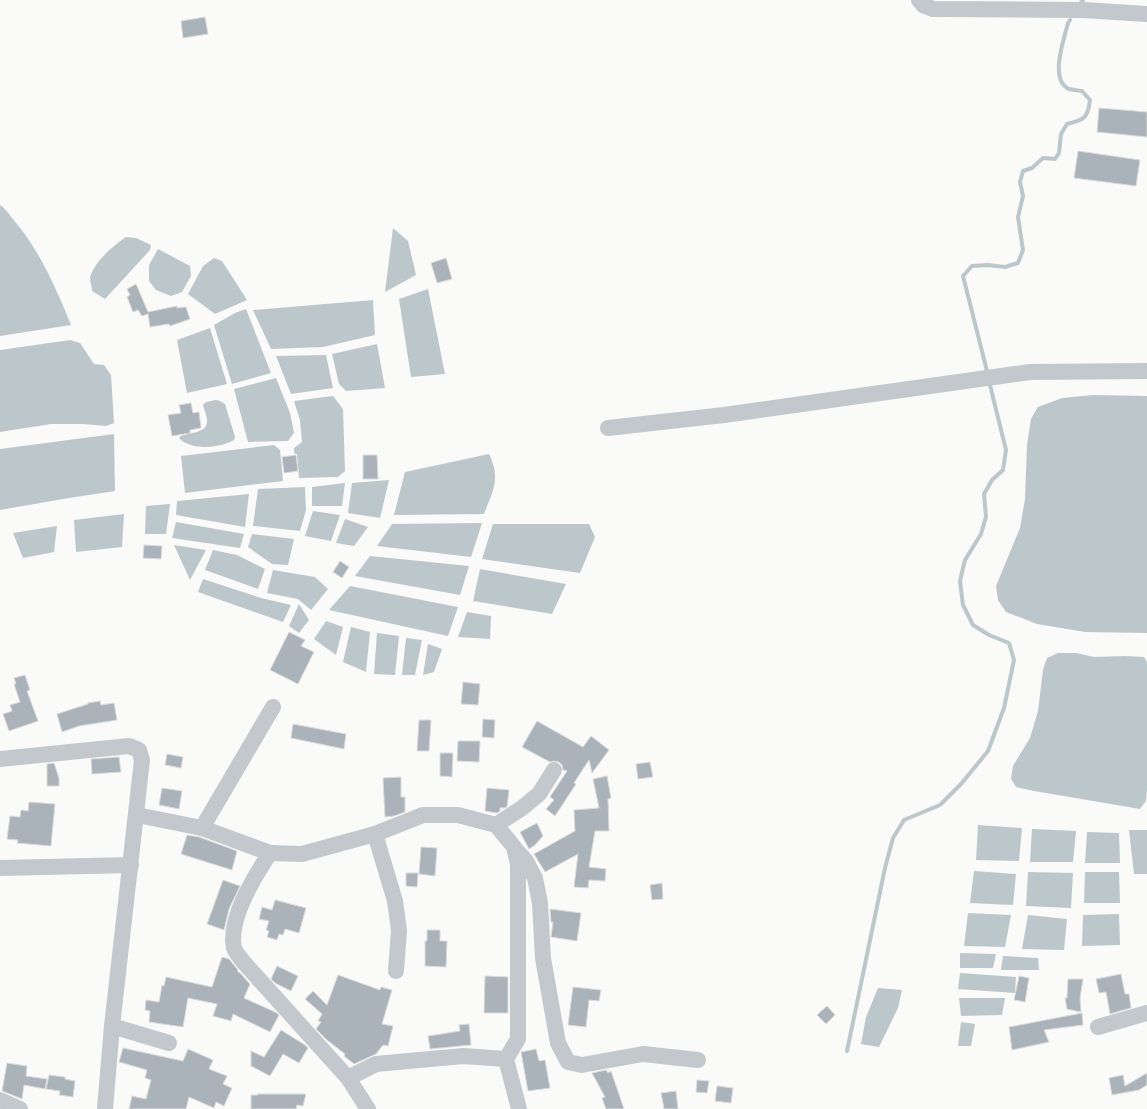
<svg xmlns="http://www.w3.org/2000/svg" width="1147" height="1109" viewBox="0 0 1147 1109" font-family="'Noto Sans',sans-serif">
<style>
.water{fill:#bbc7cb}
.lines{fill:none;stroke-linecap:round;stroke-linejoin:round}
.stream{stroke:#bbc7cb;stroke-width:4}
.building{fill:#aab3b9;stroke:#dcdcda}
.street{stroke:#c3c8cc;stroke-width:16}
</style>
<rect width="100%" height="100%" fill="#fafaf8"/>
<g class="water">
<path d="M0,205C5,208 9,214 12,218C39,249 56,288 71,325L0,336Z"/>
<path d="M393,228L408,241L416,275L385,292Z"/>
<path d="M126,237L136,238L151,245L150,250L105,299L92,291C92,287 90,282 90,278C93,263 114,245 126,237Z"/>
<path d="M158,249L190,266L191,276L182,292L171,296L156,290L149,281V265Z"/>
<path d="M214,258L222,261L247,300L215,314L188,294L203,266Z"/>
<path d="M428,289L445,374L411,377L399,299Z"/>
<path d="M373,300L375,335L323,347L271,349L253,310Z"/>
<path d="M246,309L271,373L232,384L214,325L235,313Z"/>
<path d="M210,328L227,384L187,393L177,340Z"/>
<path d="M70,340L80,343L94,364L104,365L111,375L114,423L106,426L83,424H51L0,432V350Z"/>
<path d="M377,344L385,388L346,391L339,384L332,354Z"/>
<path d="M326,355L333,388L291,394L276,356Z"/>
<path d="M276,378L290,413L294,433L288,441L248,442L234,389Z"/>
<path d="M1093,395L1147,396V633L1085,632L1037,624L1006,612L998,600L996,586L1020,528L1025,499L1027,445L1031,419L1038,407L1062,398Z"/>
<path d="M333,396L343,409L345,471L338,477L299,478L297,454L294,453V448L302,442L300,420L294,401Z"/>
<path d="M216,400L220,401L225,404L235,437L234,440C221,448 190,451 179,438L181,436C188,433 208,433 207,421C207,415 204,410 203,405L206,402Z"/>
<path d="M114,434L115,491L69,498L0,510V449Z"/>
<path d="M274,445L280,450L283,481L185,493L181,456Z"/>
<path d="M489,454C501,479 493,490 484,514L394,515L405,472Z"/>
<path d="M389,480L380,518L348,513L352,483Z"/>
<path d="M345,483L342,506H312V487Z"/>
<path d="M305,487L306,510L300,531L253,526L258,489Z"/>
<path d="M249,494L245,527L176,515L177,501Z"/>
<path d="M170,504L166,534H145L146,506Z"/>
<path d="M313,511L340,515L331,541L305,536Z"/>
<path d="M124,514L122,547L76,552L74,520Z"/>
<path d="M345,519L368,527L354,546L336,543Z"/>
<path d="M176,522L244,534L240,548L172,538Z"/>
<path d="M482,523L471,557L377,546L392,524Z"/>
<path d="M493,524H589L595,537L580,573L482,559Z"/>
<path d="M57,526L54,552L23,558L13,533Z"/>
<path d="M252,534L294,539L288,565L272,564L248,547Z"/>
<path d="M174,545L206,550L190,580Z"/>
<path d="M213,550L237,555L265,569L258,589L205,570Z"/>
<path d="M370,556L469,566L460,595L355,576Z"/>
<path d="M480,569L566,584L552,614L473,601Z"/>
<path d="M273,570L315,577L328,589L311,610L298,599L267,593Z"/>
<path d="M203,579L261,598L291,605L283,622L198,592Z"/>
<path d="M350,586L458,607L448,636L329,610Z"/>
<path d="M299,604L309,620L299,633L289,626Z"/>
<path d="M467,612L491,616L490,639L458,637Z"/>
<path d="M326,621L343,627L336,655L314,639Z"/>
<path d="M351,627L370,632L366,672L343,662Z"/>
<path d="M377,633L399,636L395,675L374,674Z"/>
<path d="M406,638L422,640L415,675H402Z"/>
<path d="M428,644L442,649L434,672L423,675Z"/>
<path d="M1058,653H1076L1094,657L1125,656L1144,657L1147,662V789L1146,801L1140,809L1034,791L1016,787L1011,779L1013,766L1030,738L1038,711L1043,670L1047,658Z"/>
<path d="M978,825L1022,828L1019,861L976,860Z"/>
<path d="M1032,829L1076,831L1073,862H1030Z"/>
<path d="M1129,830H1147V874H1134Z"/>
<path d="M1087,832L1119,833L1120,863H1085Z"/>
<path d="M974,871L1016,874L1013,905L970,903Z"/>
<path d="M1028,872L1073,873L1071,908L1026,906Z"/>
<path d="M1085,872H1119L1120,903H1084Z"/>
<path d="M968,913L1011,915L1005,947L964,946Z"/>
<path d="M1119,914L1120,945L1082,946L1083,915Z"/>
<path d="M1028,915L1067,919L1064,950L1022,949Z"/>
<path d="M960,953L996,954L993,968H960Z"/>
<path d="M1003,956L1038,958L1039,970H1001Z"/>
<path d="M960,973L1016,977L1015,993L958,989Z"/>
<path d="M878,988L902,990L898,1008L879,1047L861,1044L866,1017Z"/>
<path d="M959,998H1005L1002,1015L961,1016Z"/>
<path d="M961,1022L975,1024L971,1046H958Z"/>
</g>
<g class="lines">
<g class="stream">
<path d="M1079,5L1083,0"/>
<path d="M988,375L963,276L972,266L988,265L1005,267L1018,263L1023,250L1018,217L1023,196L1020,182L1023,171L1032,168L1043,158L1055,159L1059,153L1061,134L1067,124C1084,120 1088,118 1090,100L1082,91C1077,90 1070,90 1067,88C1050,78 1064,39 1068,23L1070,20"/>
<path d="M847,1051L885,868L893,838L904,820L940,805L961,784L988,751L1004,708L1014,660L1009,643L989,635L973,625L963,605L960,581L965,560L981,534L986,517L984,494L992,480L1003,470L1006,450L989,381"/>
</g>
</g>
<g class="building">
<path d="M205,17L208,34L183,38L181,21Z"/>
<path d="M1099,108L1147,112V137L1097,132Z"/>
<path d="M1078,151L1140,160L1136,186L1074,178Z"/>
<path d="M446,258L452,279L437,283L431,263Z"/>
<path d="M136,284L148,312L177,306V308L186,307L190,319L170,326L169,324L150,327L148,314L142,316L138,310L133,312L127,297L130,295L127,289Z"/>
<path d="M191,403L193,413L199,412L201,428L190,430V433L172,436L168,415L181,413L179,405Z"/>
<path d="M296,455L298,471L284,473L282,457Z"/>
<path d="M363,455H377L378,479H363Z"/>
<path d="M144,545L162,546L161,559L143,558Z"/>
<path d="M340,561L349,567L342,578L333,572Z"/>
<path d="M289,632L305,640L301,646L314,652L298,684L270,670Z"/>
<path d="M25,675L30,690L27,691L38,721L9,731L3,714L12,711L10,705L20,702L14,684H16L14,678Z"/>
<path d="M463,682L480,684L478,705L461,704Z"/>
<path d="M100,701L101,705L114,703L117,720L79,726L62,732L57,714L88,704V703Z"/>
<path d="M483,719L495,720L494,738L482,737Z"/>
<path d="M419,720H431L429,751H417Z"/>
<path d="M537,721L583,747L591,736L609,750L592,773L589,760L574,783L576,784L555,816L546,809L554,800L550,797L567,771L563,770L562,765L559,762L554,761L550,762L522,747Z"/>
<path d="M293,724L346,734L344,749L291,738Z"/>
<path d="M458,741H480L479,762L457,761Z"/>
<path d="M440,753H453L452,777L440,776Z"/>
<path d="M167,754L183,757L181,768L165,765Z"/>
<path d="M119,757L121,772L92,774L91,759Z"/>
<path d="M650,762L653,777L638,779L636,764Z"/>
<path d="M54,763L59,778V786H47V764Z"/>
<path d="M607,776L611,798L608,799L609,831H595L589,867L606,869L605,881L589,880L588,888L574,887L578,854L545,872L534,854L575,831L574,810L599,808L593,779Z"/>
<path d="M401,777V797H405V812L394,816L385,817L383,778Z"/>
<path d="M162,788L182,791L179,809L159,805Z"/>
<path d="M487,788L509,790L507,807L504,808H500V811L497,813L485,811Z"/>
<path d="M29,802L55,804L51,846L17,843L18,840L7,839L10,816L20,817L21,810L28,811Z"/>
<path d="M537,823L543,836L535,845L529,849L520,832Z"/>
<path d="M187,835L199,837L237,851L232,870L181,854Z"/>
<path d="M421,847L437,848L435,876L419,874Z"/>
<path d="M406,873H418L417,887L406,886Z"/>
<path d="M223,880L240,886L229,909L224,930L207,924Z"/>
<path d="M662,883L663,899L652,900L650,885Z"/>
<path d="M275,900L306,908L299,933L285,929L283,935L279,934L277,940L267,937L269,931L266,930L269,921L259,919L262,907L272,910Z"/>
<path d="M550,909L581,913L577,941L551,937L553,922H551Z"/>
<path d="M427,930H440V941H447L446,967L425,966V941H427Z"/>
<path d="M222,957L229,959L238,970L237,971L240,973L250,984L244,998L277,1013L279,1015L270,1032L233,1014L231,1021L213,1016L217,1004L188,998L183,1027L149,1022L150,1011L145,1010L146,1000L159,1002L162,985L164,986L166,977L212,987Z"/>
<path d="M277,966L298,976L291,991L275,983L271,979Z"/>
<path d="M1121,974L1125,994H1129L1131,1008L1110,1014L1106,992L1099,993L1096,979Z"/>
<path d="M338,975L380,990L381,987L392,990L382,1024L393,1026L388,1046L383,1045L376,1054L354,1064L344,1056L345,1054L327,1040L316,1029L321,1022L318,1021L322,1014L305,999L313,991L327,1005Z"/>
<path d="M485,976L508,977V1013H484Z"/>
<path d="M1019,976L1029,978L1025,1002L1014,1000Z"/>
<path d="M1068,979H1083L1080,998L1081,1012L1067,1009L1065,998H1067Z"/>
<path d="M573,987L601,990L599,1001L589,1000L586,1027L568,1025Z"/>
<path d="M827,1006L835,1015L826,1024L817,1015Z"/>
<path d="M1082,1013L1083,1025L1044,1030L1049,1042L1012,1050L1009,1027Z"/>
<path d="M469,1024L471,1045L430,1049L428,1036L460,1031L459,1025Z"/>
<path d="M281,1030L305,1045L308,1048L299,1063L283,1054L270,1076L251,1066V1051L264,1057Z"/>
<path d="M123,1048L183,1061L188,1049L213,1060L209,1069L227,1076L223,1084L232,1088L224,1106L216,1102L214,1108L189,1097L186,1109H129L132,1096L146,1099L151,1080L145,1078L147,1070L119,1062Z"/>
<path d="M536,1049L539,1061L545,1060L550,1088L528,1091L521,1052Z"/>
<path d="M7,1063L27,1066L26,1076L47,1079L45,1089L24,1085L22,1099L2,1091Z"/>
<path d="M606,1070L608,1073L611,1071L624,1109H606L602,1098L605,1097L592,1073Z"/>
<path d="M1147,1073V1085L1139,1090L1112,1095L1109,1078L1123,1075L1125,1086Z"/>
<path d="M49,1075L65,1077V1079L75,1081L73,1097L59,1095L60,1091L46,1089Z"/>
<path d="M697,1080L709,1081L707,1093L696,1092Z"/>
<path d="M717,1086L733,1088L731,1103L715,1101Z"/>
<path d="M676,1091L678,1109H664L661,1093Z"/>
<path d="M258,1094H306L303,1106L297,1105L296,1109H251V1095H258Z"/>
</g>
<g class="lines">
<g class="street">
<path d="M919,0L923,5L933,9L1083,10L1147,14"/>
<path d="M608,428L724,415L1030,372L1147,371"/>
<path d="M0,759L129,746L139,750L142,760L112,1026L105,1109"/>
<path d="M137,815L202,828L270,853"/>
<path d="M496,825L522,808L539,794L554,770"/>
<path d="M202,828L273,707"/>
<path d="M375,834L395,901L399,930L396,971"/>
<path d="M516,850L526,861L535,878L540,903L543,958L558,1043L568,1062L582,1065L643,1054L698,1060"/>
<path d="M0,868L131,865"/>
<path d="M112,1026L169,1043"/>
<path d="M1098,1027L1147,1013"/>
<path d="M348,1078L376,1064L463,1056L506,1059"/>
<path d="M0,1100L20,1109"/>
<path d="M368,1109L348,1078L247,966C243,961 236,954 234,948C228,919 254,877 270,853L302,854L375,834L423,815H458L496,825L514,847L518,864V1039L506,1059L519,1109"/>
</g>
</g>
</svg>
